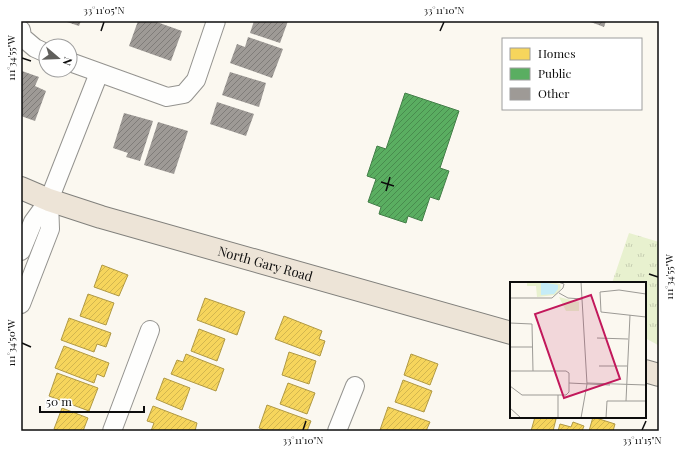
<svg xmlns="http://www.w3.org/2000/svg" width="680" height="452" viewBox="0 0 680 452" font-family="'Playfair Display',serif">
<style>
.grass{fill:url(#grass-tufts)}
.homes{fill:url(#homes-hatch);stroke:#b09944}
.public{fill:url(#public-hatch);stroke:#437e48}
.building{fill:url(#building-hatch)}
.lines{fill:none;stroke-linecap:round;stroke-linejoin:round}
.minor-casing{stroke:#94938f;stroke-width:20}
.major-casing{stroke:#81807c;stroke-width:24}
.minor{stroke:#fefefd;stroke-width:18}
.major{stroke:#ede4d7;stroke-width:22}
.ticks{fill:none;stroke:#0d0d0d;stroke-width:1.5}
.labels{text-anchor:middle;stroke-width:4;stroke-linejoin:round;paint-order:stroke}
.street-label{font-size:13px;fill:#0d0d0d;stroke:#fff}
.inset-road{fill:none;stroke:#9c9a95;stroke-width:1}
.view{fill:#c2185b;fill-opacity:0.15;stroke:#c2185b;stroke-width:2}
.inset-edge{fill:none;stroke:#0d0d0d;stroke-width:2}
.neatline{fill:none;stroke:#0d0d0d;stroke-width:1.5}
.ticks-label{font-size:10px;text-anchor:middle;fill:#0d0d0d}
</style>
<defs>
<pattern id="grass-tufts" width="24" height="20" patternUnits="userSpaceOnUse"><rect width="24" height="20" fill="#e8f1cf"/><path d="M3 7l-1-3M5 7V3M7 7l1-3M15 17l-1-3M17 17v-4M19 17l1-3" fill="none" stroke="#c6cdb1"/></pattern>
<pattern id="homes-hatch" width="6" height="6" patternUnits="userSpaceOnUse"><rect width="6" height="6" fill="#f6d55c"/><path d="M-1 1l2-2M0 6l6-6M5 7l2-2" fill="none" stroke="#d2b64f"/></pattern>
<pattern id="public-hatch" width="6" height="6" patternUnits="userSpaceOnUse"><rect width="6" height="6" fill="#5aae61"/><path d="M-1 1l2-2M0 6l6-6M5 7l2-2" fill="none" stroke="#498c4e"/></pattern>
<pattern id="building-hatch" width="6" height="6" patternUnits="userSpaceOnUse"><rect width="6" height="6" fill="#9e9a96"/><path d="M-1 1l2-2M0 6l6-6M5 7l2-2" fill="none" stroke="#7f7c79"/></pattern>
</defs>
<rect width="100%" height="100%" fill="#fbf8f0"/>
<path class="grass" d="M629,233L659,242L658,345L645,338V283H612Z"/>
<g class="homes">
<path d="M102,265L128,275L119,296L94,287Z"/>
<path d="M88,294L114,303L106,325L80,316Z"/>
<path d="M205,298L245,312L237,335L197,320Z"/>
<path d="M284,316L322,331L319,339L325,341L320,356L275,339Z"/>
<path d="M69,318L111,333L106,347L97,344L94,352L61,340Z"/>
<path d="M199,329L225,339L217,361L191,351Z"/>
<path d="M64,346L109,363L104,377L97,374L94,383L55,368Z"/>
<path d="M289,352L316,361L309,384L282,375Z"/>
<path d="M186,354L224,369L216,391L171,374L177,360L183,362Z"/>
<path d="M411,354L438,364L430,385L404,375Z"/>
<path d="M57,373L98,388L89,411L49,396Z"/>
<path d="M164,378L190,388L182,410L156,399Z"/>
<path d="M403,380L432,391L424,412L395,402Z"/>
<path d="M288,383L315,393L307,414L280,404Z"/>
<path d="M267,405L311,421L307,431H267L259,428Z"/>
<path d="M153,406L197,423L195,431H151L154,423L147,421Z"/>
<path d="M388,407L430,422L426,431H384L380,430Z"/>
<path d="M62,408L88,418L83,431H59L54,429Z"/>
<path d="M535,417H549L556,419L553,431H531Z"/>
<path d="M593,417L615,424L613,431H589Z"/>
<path d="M573,422L584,426L582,431H558L560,424L571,427Z"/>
</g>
<path class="public" d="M405,93L459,111L440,168L449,171L439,200L430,197L422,221L408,216L406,223L379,214L381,207L368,202L376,179L367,176L377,146L386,149Z"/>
<g class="building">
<path d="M64,21H81L79,26Z"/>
<path d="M138,21H154L182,31L171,61L129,46Z"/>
<path d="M254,21H288L280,43L250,33Z"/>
<path d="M588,21H606L604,27Z"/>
<path d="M248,37L283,49L272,78L230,63L237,44L245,47Z"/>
<path d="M22,71L39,77L35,86L46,91L35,121L21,116Z"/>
<path d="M230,72L266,83L259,107L222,95Z"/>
<path d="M217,102L254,114L246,136L210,124Z"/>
<path d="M124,113L153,121L140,161L126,157L128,153L113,148Z"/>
<path d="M158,122L188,131L174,174L144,165Z"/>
</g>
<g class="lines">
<g class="minor-casing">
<g id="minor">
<path d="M21,30L22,37L35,48L46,53"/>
<path d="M70,62L167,97L184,94L196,80L216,21"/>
<path d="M21,251L33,222L49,200L99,73"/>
<path d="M21,304L50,229L49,200"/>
<path d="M112,431L150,330"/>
<path d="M337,431L355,386"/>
</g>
</g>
<g class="major-casing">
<g id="major">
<path id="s1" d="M21,188L49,200L101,217L511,333"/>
<path d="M645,371L659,375"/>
</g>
</g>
<use href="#minor" class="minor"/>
<use href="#major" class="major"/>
</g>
<path class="ticks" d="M101,31L104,22M440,31L444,22M22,58L31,61M381,182L394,186M386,191L390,177M649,274L658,277M22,343L31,347M303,430L306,421M642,430L646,421"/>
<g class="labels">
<g class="street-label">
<text dy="5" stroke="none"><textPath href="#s1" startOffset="256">North Gary Road</textPath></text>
</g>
</g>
<g transform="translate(510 282)">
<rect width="136" height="136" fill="#fbf8f0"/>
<path d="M17,0H42L50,2L51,6L45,13L27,15L26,4H17ZM49,15L69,20V29H56Z" fill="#e8f1cf"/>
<path d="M31,0L48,3V7L44,12L31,13Z" fill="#c5ecf7"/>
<path class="inset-road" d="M49,11L58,16L72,17M136,12L109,8L90,10L91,30L136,35M0,16H42L53,6L54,2L48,0M0,41L22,42L23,89M87,56L118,57M0,65H23M89,84H117M0,89H56L59,91V110L56,113H12L0,104M59,101L100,103M77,101L136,103M48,113V136M116,119L120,33M0,126L11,136M71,136L77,102L71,0M96,136L97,119H136"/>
<path class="view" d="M81,13L110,97L54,116L25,32Z"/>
<rect width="136" height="136" class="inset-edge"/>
</g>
<rect width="680" height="452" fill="none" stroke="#ffffff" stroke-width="44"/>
<rect x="502" y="38" width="140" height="72" fill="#ffffff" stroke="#9e9e9e"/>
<rect x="510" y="48" width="20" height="12" fill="#f6d55c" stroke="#9e9e9e"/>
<text x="538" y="58" font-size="12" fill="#0d0d0d">Homes</text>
<rect x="510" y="68" width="20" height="12" fill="#5aae61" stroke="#9e9e9e"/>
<text x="538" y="78" font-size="12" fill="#0d0d0d">Public</text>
<rect x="510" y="88" width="20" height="12" fill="#9e9a96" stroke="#9e9e9e"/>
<text x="538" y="98" font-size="12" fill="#0d0d0d">Other</text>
<g transform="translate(58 58) rotate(109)"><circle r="19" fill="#ffffff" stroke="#9e9e9e"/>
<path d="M0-3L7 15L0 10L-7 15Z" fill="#605f5c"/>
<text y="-6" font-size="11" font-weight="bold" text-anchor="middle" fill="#0d0d0d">N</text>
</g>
<path d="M40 406v6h104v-6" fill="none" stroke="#0d0d0d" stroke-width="2"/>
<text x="46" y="406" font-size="12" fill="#0d0d0d" stroke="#ffffff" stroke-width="3" paint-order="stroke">50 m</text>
<rect x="22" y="22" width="636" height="408" class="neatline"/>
<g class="ticks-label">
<text x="104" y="14">33°11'05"N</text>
<text x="444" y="14">33°11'10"N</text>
<text transform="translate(11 58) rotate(-90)" y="4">111°34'55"W</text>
<text transform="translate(669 277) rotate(-90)" y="4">111°34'55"W</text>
<text transform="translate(11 343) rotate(-90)" y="4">111°34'50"W</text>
<text x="303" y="444">33°11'10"N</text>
<text x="642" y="444">33°11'15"N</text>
</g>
</svg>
